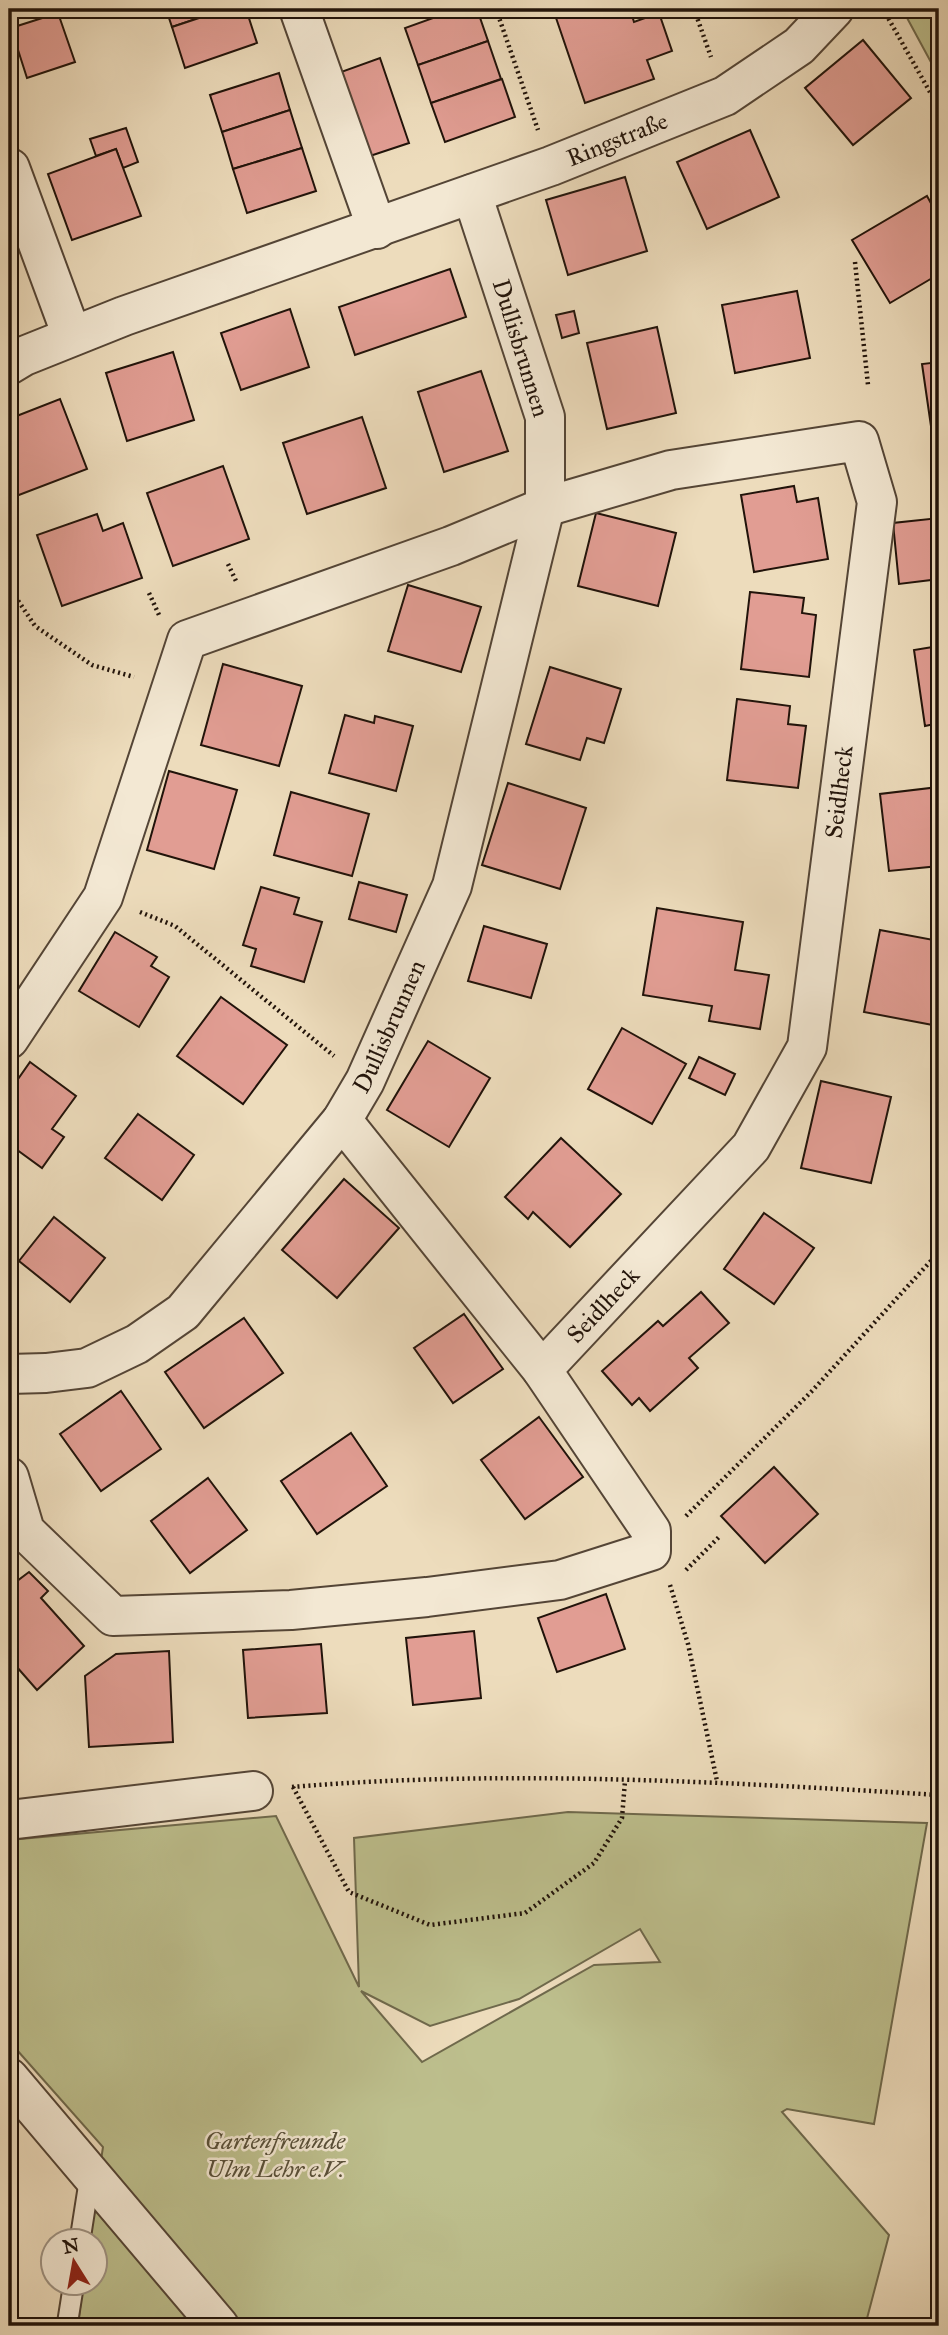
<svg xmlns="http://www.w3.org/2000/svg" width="948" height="2335" viewBox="0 0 948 2335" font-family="'IM FELL Great Primer',serif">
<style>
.green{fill:#bdbf8d;stroke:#6f694c;stroke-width:2;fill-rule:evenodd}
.building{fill:#e19d93;stroke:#21130a;stroke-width:2}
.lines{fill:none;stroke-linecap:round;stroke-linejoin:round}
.lane-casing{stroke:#544536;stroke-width:23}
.street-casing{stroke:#544536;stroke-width:42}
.path{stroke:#21130a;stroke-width:4.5;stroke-dasharray:2 3.5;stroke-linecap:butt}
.lane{stroke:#f3e8d3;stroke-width:19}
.street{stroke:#f3e8d3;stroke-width:38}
.labels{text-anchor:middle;stroke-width:5;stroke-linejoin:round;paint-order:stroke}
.street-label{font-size:24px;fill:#21130a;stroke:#f3e8d3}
.park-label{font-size:24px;font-style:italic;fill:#584f38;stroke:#f3e8d3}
</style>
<rect width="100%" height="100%" fill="#eddcbc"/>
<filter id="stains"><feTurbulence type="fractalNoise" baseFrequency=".00286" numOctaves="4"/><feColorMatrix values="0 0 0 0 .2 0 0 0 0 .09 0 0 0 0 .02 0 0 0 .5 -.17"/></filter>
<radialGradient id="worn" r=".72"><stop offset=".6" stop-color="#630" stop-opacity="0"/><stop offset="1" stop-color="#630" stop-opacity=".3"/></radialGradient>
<g class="green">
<path d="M924,9H939V77L906,16Z"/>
<path d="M568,1812L927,1823L874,2124L787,2109L782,2112L889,2235L865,2326H78L83,2283L94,2282V2240H89L103,2147L9,2041V1840L276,1816L359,1987L354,1838ZM640,1929L660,1962L594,1965L422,2062L361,1991L430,2026L519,1999Z"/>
</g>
<g class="building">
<path d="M166,9H226L172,27Z"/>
<path d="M226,9H246L257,43L185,68L172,27Z"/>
<path d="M458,9H477L488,41L418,65L405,28Z"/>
<path d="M553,9H630L634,22L659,13L672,51L647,60L654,79L585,103Z"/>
<path d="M58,13L75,62L27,78L11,28Z"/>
<path d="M863,40L911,98L853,145L805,88Z"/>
<path d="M488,41L501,79L431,103L418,65Z"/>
<path d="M380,58L409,143L370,156L341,72Z"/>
<path d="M279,73L290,110L222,132L210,95Z"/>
<path d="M502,79L515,117L445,142L431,103Z"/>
<path d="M290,110L302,148L233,169L222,132Z"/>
<path d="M126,128L138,162L123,168L116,149L96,156L90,139Z"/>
<path d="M750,130L779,197L707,229L677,162Z"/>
<path d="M302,148L316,191L247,213L233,169Z"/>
<path d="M116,149L141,216L72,240L48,174Z"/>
<path d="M625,177L647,251L568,275L546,200Z"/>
<path d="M927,196L939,218V274L890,303L852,240Z"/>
<path d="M450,269L466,317L355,355L339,307Z"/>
<path d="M797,291L810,358L735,373L722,305Z"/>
<path d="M290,309L309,367L241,390L221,333Z"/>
<path d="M574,311L579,333L562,338L556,315Z"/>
<path d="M657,327L676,413L607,429L587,343Z"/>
<path d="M173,352L194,420L127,441L106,373Z"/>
<path d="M939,362V432L932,433L922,364Z"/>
<path d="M481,371L508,451L444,472L418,392Z"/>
<path d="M60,399L87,469L11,498L9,419Z"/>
<path d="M362,417L386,488L307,514L283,443Z"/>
<path d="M223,466L249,539L173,566L147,493Z"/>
<path d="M794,486L797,502L818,498L828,559L754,572L741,495Z"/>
<path d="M596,513L676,533L658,606L578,586Z"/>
<path d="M97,514L103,531L123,523L142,578L62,606L37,535Z"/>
<path d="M939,518V579L899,584L893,523Z"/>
<path d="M408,585L481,607L461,672L388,651Z"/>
<path d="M750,592L804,598L802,613L816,615L809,677L741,669Z"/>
<path d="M939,646V723L925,726L914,650Z"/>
<path d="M223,664L302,686L279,766L201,745Z"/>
<path d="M550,667L621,689L604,743L587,738L580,760L526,744Z"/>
<path d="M737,699L790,706L788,724L806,726L798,788L727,780Z"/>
<path d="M345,715L374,723L375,716L413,726L396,791L329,773Z"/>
<path d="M169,771L237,790L214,869L147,850Z"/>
<path d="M508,783L586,808L560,889L482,865Z"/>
<path d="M939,787V866L889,871L880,794Z"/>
<path d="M291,792L369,814L352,876L274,855Z"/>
<path d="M359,882L407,895L396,932L349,919Z"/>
<path d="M261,887L299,898L294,914L322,922L304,982L251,966L256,949L243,945Z"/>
<path d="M657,908L743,922L735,970L769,975L760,1029L709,1021L712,1006L643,995Z"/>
<path d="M484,926L547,944L531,998L468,981Z"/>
<path d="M880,930L939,941L938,1026L864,1012Z"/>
<path d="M115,932L157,957L151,966L169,977L139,1027L79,991Z"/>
<path d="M221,997L287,1045L243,1104L177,1056Z"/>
<path d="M622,1028L686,1064L652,1124L588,1089Z"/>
<path d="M428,1041L490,1078L449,1147L387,1110Z"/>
<path d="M699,1057L735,1074L725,1095L689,1078Z"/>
<path d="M30,1062L76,1096L52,1129L64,1137L42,1168L9,1144V1092Z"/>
<path d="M821,1081L891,1097L871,1183L801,1168Z"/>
<path d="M138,1114L194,1155L162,1200L105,1158Z"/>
<path d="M561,1138L621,1194L570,1247L533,1212L528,1219L505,1197Z"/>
<path d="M344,1179L399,1228L337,1298L282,1250Z"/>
<path d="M764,1213L814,1248L774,1304L724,1269Z"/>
<path d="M54,1217L105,1258L70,1302L19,1261Z"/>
<path d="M701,1292L729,1323L689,1358L698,1368L650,1411L639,1398L632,1405L602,1371L658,1321L663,1326Z"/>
<path d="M464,1314L503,1369L453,1403L414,1348Z"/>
<path d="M244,1318L283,1373L204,1428L165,1372Z"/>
<path d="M121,1391L161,1449L101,1491L60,1434Z"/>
<path d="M539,1417L583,1477L525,1519L481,1460Z"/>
<path d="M351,1433L387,1486L317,1534L281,1481Z"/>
<path d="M774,1467L818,1514L765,1563L721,1516Z"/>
<path d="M208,1478L247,1530L190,1573L151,1521Z"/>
<path d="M9,1571L17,1581L29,1572L48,1591L41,1598L84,1646L37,1690L9,1658Z"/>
<path d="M606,1594L625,1649L557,1672L538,1618Z"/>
<path d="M474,1631L481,1698L413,1705L406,1638Z"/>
<path d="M321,1644L327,1713L248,1718L243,1650Z"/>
<path d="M169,1651L173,1742L89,1747L85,1676L116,1654Z"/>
</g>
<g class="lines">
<g class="lane-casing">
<g id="lane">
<path d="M80,2240L90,2176"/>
<path d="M67,2326L74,2282"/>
</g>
</g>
<g class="street-casing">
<g id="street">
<path d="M299,9L377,229"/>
<path d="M10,168L72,336"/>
<path id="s1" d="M9,365L24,356L124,316L551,166L725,96L799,46L834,9"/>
<path d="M9,1039L103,897L187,640L451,546L545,507L671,470L859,441L877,502L807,1047L751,1147L542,1370L651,1531V1551L560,1580L427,1597L291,1610L113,1616L25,1531L9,1477"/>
<path d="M342,1120L542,1370"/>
<path id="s2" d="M9,1374L46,1373L87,1368L137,1344L183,1312L342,1120L365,1081L452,886L545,507V417L472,194"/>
<path d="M9,1820L253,1791"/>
<path d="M9,2078L219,2326"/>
</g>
</g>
<g class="path">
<path d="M496,9L538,130"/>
<path d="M694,9L711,57"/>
<path d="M883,9L939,108"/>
<path d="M855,262L868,385"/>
<path d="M228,564L236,581"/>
<path d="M9,587L35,626L92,665L134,677"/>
<path d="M149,593L159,615"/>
<path d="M140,912L175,926L334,1056"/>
<path d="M686,1516L812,1391L939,1252"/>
<path d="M686,1570L721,1535"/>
<path d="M670,1585L688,1644L717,1781"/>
<path d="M292,1787C507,1769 724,1782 939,1795"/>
<path d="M293,1787L349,1892L430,1925L525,1913L594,1863L622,1818L625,1781"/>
</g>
<use href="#lane" class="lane"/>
<use href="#street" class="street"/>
</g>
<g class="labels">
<g class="street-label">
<text dy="8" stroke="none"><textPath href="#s1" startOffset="649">Ringstraße</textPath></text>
<text transform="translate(521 348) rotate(73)" y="8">Dullisbrunnen</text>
<text transform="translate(839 792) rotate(-83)" y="8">Seidlheck</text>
<text dy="8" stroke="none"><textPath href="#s2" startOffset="544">Dullisbrunnen</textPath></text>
<text transform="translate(603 1305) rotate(-47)" y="8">Seidlheck</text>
</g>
<g class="park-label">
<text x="275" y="2149">Gartenfreunde<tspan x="275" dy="28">Ulm Lehr e.V.</tspan></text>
</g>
</g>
<rect width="948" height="2335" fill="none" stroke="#eddcbc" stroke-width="35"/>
<rect x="10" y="10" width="927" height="2314" fill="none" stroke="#21130a" stroke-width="3.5"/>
<rect x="18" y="18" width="913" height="2300" fill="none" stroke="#21130a" stroke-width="2"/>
<g transform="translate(74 2262) rotate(349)"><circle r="33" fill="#f3e8d3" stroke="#9f9383" stroke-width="2"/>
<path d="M0-5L12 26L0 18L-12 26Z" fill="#8f2418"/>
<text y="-10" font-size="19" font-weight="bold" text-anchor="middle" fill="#21130a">N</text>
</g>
<rect width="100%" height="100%" filter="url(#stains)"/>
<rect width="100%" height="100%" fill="url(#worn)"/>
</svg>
